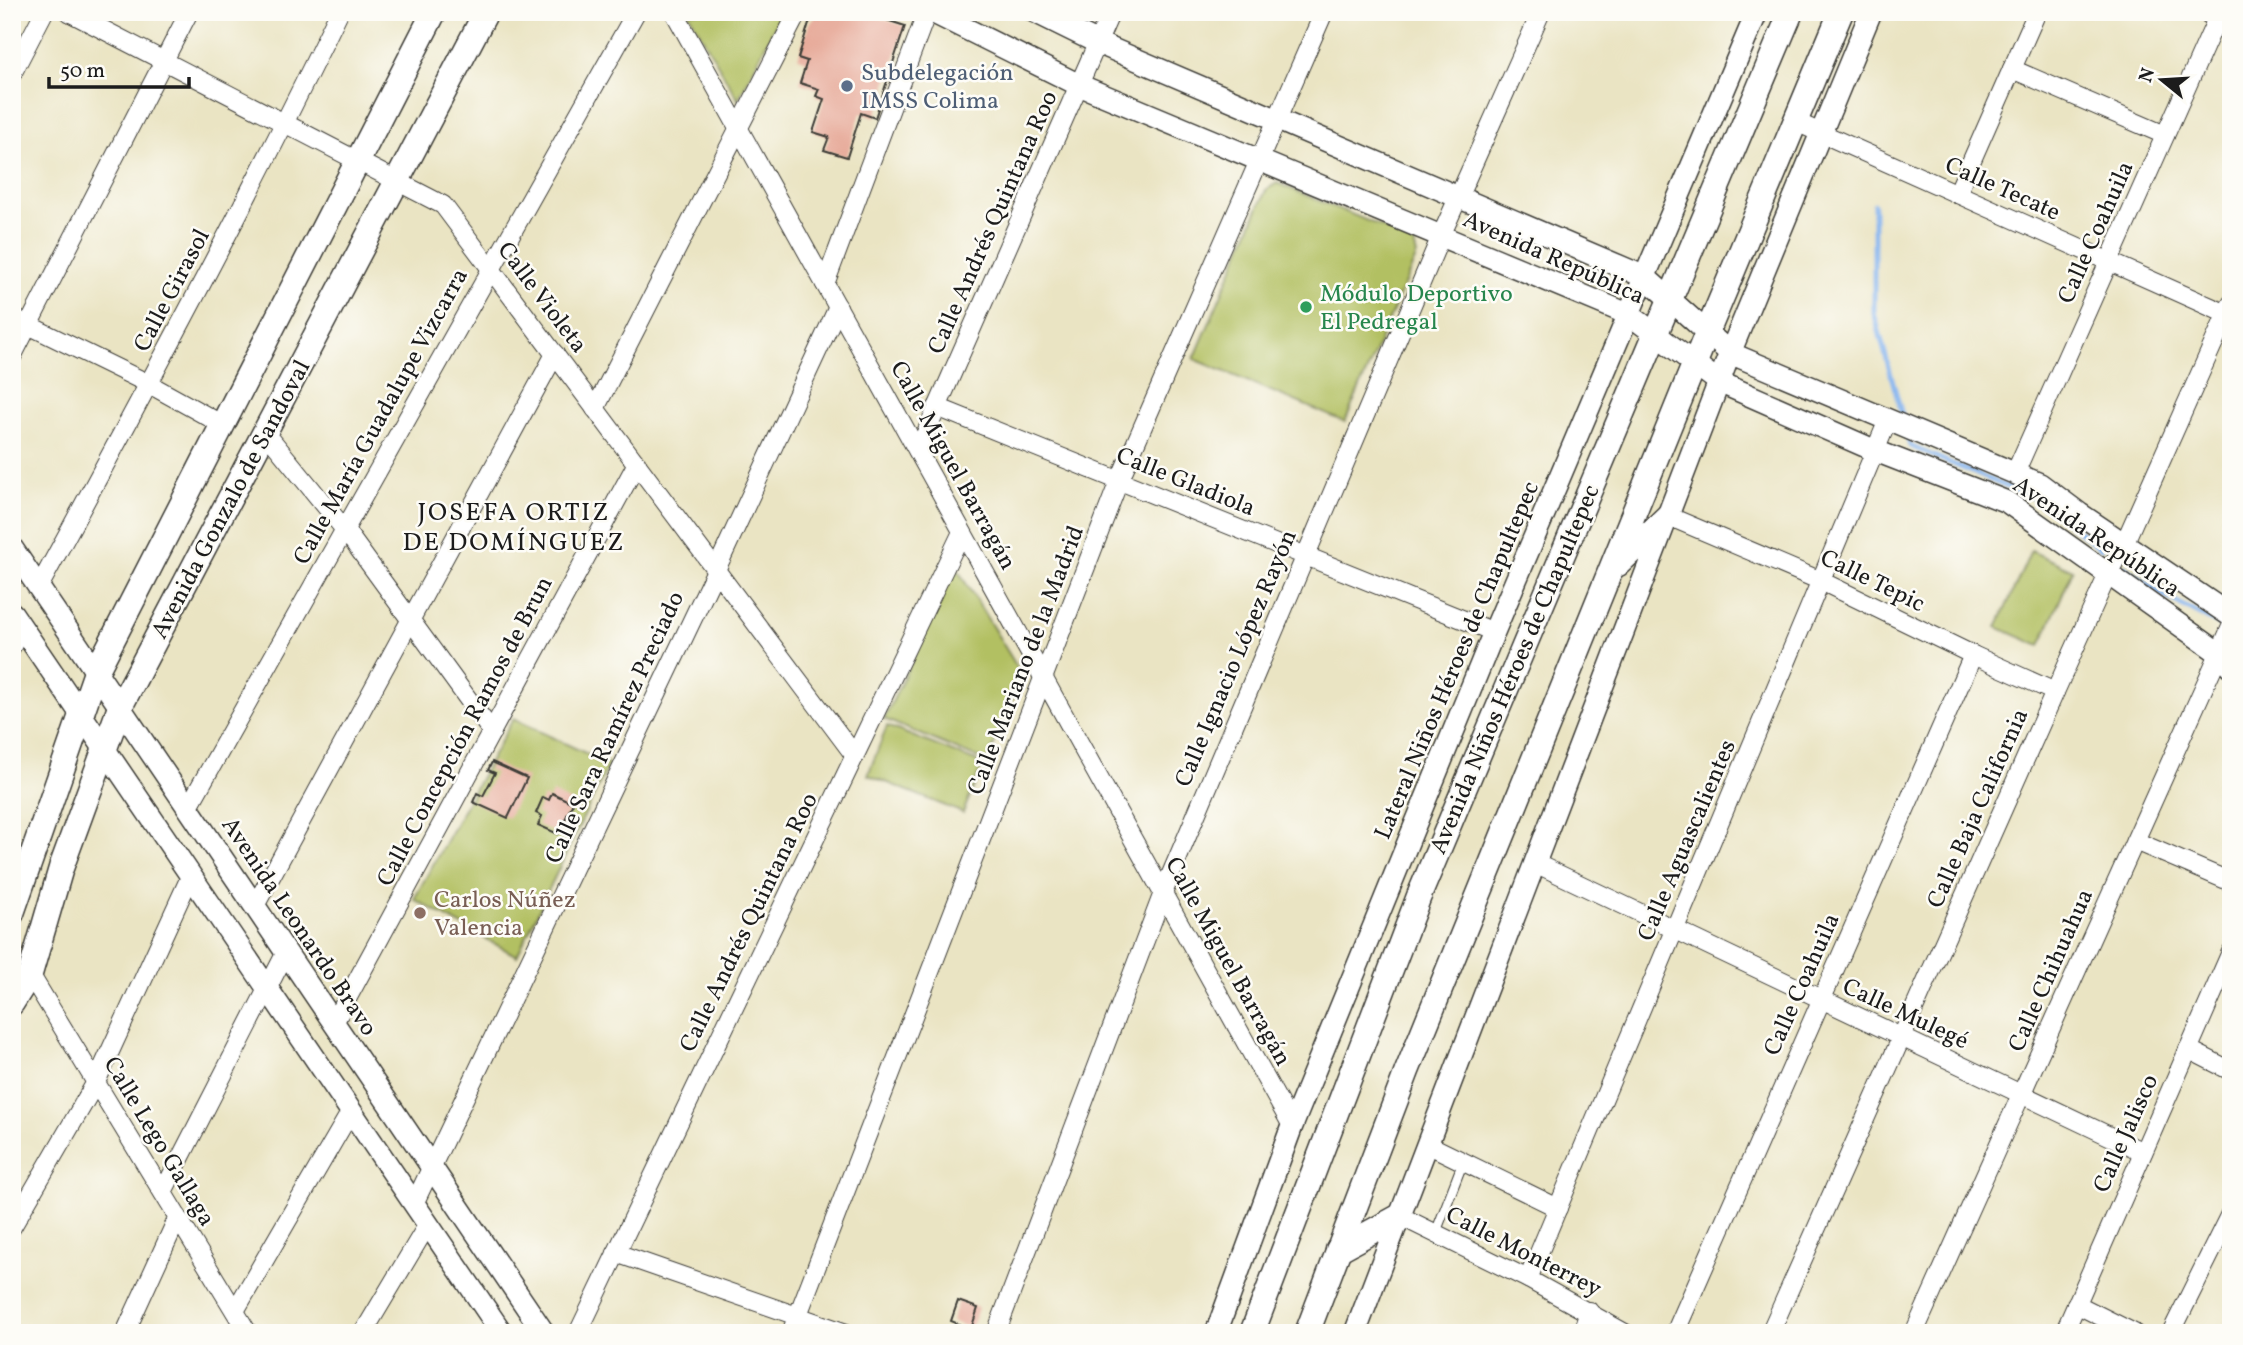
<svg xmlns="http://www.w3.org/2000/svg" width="2243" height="1345" viewBox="0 0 2243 1345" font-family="Vollkorn,serif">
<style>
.green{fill:#b2c062;stroke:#676e3f;stroke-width:2}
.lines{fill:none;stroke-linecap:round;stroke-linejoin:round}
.stream{stroke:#83b3ee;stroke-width:5}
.building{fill:#e7aa9a}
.service-casing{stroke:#3b3a35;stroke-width:11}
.minor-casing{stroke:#3b3a35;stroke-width:20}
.tertiary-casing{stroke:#3b3a35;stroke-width:24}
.secondary-casing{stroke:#3b3a35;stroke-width:27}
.service{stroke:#fff;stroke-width:9}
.minor{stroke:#fff;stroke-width:18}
.tertiary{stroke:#fff;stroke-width:21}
.secondary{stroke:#fff;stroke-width:24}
.service-dot{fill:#5c6f8a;stroke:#fdfcf7;stroke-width:2.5}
.leisure-dot{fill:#2e9e5b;stroke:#fdfcf7;stroke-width:2.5}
.education-dot{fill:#8d6e63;stroke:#fdfcf7;stroke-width:2.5}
.labels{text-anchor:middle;stroke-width:5;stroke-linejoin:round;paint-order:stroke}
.service-label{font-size:24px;fill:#4e5e75;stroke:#fdfcf7;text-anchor:start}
.street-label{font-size:24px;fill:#1c1c1c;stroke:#fdfcf7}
.leisure-label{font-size:24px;fill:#27864d;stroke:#fdfcf7;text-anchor:start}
.education-label{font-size:24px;fill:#785e54;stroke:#fdfcf7;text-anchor:start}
.neighbourhood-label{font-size:26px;letter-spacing:2px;fill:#1c1c1c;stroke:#fdfcf7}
</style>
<rect width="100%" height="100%" fill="#fdfcf7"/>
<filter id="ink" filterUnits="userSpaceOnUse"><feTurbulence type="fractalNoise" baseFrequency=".0143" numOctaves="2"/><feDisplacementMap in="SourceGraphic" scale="14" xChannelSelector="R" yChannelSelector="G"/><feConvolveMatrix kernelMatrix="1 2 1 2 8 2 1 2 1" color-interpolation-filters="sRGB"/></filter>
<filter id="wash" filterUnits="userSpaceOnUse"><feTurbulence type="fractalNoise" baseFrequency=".00686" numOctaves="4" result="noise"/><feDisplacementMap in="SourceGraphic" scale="28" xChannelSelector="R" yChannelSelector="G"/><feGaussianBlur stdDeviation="1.57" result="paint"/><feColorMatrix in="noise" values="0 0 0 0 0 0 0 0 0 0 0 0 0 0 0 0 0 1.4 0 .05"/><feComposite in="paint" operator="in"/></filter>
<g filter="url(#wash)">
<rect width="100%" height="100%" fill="#eae4c3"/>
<g class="green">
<path d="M688,12H782L738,100Z"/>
<path d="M1277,183L1413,240L1417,255L1345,422L1194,359L1266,190Z"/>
<path d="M2031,551L2073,570L2040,646L1997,627Z"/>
<path d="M956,567L1022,675L987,762L884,719Z"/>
<path d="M513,719L609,764L517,956L414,899Z"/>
<path d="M887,726L983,764L963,813L868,775Z"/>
</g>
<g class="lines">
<g class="stream">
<path d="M1874,204V313L1902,415"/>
<path d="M1908,439L1910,446L2038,500L2101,548"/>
<path d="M2125,567L2162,595L2222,626"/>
</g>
</g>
<g id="blocks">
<g class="building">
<path d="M819,12H862L905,26L875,118L861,113L847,157L824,150L829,137L813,132L824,99L816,96L819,89L800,83L807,61L798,58L809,23Z"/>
<path d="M492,762L527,778L508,818L473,802L477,793L483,796L495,773L488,770Z"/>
<path d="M552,793L573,803L558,834L538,825L542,816L536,813L543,797L549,800Z"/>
<path d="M958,1301L978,1308L971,1329L951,1321Z"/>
</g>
</g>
</g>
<g filter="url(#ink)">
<use href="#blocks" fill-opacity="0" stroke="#3b3a35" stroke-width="2"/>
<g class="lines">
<g class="service-casing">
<path id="service" d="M1436,1232L1463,1162"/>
</g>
<g class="minor-casing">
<g id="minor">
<path d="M69,12L443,205L855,756"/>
<path d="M674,12L1292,1126"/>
<path d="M2204,12L2231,24"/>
<path d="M2012,69L2165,135"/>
<path d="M12,74L44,12"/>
<path d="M1794,121L2231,316"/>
<path d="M1957,194L2037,12"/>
<path d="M825,284L927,12"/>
<path d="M12,317L149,384L223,425"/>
<path d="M12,357L189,12"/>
<path d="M937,407L1494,632"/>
<path d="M595,409L798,12"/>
<path d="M265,432L345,530L492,732"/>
<path d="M918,451L1111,12"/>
<path d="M2015,473L2220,12"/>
<path d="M1668,516L1821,581L1973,655L2055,692"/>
<path d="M39,587C142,397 245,207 339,12"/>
<path d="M12,646L22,627"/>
<path d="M188,808L636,12"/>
<path d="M2135,841L2231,882"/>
<path d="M1535,863L2143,1152"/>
<path d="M255,906L555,354"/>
<path d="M30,974L248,1333"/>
<path d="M334,1023L637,463"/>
<path d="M2188,1049L2231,1071"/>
<path d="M1427,1144L1558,1208"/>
<path d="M163,1192L286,952"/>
<path d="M414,1204L716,570L838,307"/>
<path d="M1400,1216L1528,1279L1625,1333"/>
<path d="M12,1227L96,1082L191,875"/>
<path d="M616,1253L846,1333"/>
<path d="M1528,1279L1888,420"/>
<path d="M2076,1304L2134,1333"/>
<path d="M235,1311L351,1111"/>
<path d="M125,1333L178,1217"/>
<path d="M363,1333L428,1224"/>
<path d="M578,1333L962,532"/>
<path d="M791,1333L1119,481L1324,12"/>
<path d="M996,1333L1163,893L1441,236L1541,12"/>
<path d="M1582,1333L1589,1311"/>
<path d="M1675,1333L1973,655"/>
<path d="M1770,1333L2055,692L2109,572L2124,544L2231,304"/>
<path d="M1914,1333L2231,627"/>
<path d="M2064,1333L2231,952"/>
<path d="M2171,1333L2231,1212"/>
</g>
</g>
<g class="tertiary-casing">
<g id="tertiary">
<path d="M932,12L1079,85L1630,315L1719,382L1876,451L2007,502L2219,653L2231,667"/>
<path d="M1035,12L1098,43L1645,277L1730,353L2040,484L2080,514L2231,616"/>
<path d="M12,548L544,1333"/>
<path d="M12,613L502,1333"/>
<path d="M1216,1333L1292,1126L1494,632L1757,12"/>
<path d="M1355,1333L1730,353L1871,12"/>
</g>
</g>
<g class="secondary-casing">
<g id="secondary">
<path d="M1618,564L1668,516"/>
<path d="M12,913L96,672L434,12"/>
<path d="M12,1003L30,974L61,868L120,707L486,12"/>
<path d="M1338,1250L1400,1216"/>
<path d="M1252,1333L1419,896L1791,12"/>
<path d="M1307,1333L1407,1071L1707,333L1841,12"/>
</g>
</g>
<use href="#service" class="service"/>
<use href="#minor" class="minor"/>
<use href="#tertiary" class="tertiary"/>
<use href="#secondary" class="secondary"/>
</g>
</g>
<circle class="service-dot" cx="847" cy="86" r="7"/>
<circle class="leisure-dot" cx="1306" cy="307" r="7"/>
<circle class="education-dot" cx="420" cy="913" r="7"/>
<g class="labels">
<g class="service-label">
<text x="861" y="80">Subdelegación<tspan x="861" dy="28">IMSS Colima</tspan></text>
</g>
<g class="street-label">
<text transform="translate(2003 188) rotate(24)" y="8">Calle Tecate</text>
<text transform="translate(992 222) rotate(-66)" y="8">Calle Andrés Quintana Roo</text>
<text transform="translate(2095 232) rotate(-66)" y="8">Calle Coahuila</text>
<text transform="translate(1554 257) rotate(24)" y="8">Avenida República</text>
<text transform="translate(171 290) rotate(-62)" y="8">Calle Girasol</text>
<text transform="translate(543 297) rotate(53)" y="8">Calle Violeta</text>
<text transform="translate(380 416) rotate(-61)" y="8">Calle María Guadalupe Vizcarra</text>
<text transform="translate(954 465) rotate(61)" y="8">Calle Miguel Barragán</text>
<text transform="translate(1186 481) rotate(22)" y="8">Calle Gladiola</text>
<text transform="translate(230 499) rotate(-62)" y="8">Avenida Gonzalo de Sandoval</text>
<text transform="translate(2097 536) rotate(34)" y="8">Avenida República</text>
<text transform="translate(1873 580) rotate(26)" y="8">Calle Tepic</text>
<text transform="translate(1235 658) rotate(-67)" y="8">Calle Ignacio López Rayón</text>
<text transform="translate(1025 660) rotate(-69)" y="8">Calle Mariano de la Madrid</text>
<text transform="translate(1456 660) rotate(-67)" y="8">Lateral Niños Héroes de Chapultepec</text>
<text transform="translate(1514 669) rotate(-67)" y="8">Avenida Niños Héroes de Chapultepec</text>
<text transform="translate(614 727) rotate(-65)" y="8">Calle Sara Ramírez Preciado</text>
<text transform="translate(464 731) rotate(-62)" y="8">Calle Concepción Ramos de Brun</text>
<text transform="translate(1977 808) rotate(-66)" y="8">Calle Baja California</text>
<text transform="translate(1686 840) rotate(-67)" y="8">Calle Aguascalientes</text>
<text transform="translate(748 922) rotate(-64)" y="8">Calle Andrés Quintana Roo</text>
<text transform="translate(300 926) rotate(56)" y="8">Avenida Leonardo Bravo</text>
<text transform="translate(1229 961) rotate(61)" y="8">Calle Miguel Barragán</text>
<text transform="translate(2050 970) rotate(-66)" y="8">Calle Chihuahua</text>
<text transform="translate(1801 984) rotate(-66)" y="8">Calle Coahuila</text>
<text transform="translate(1906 1013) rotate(25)" y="8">Calle Mulegé</text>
<text transform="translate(2125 1133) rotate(-66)" y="8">Calle Jalisco</text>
<text transform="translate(160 1141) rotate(59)" y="8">Calle Lego Gallaga</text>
<text transform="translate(1524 1251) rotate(27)" y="8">Calle Monterrey</text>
</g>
<g class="leisure-label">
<text x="1320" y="301">Módulo Deportivo<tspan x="1320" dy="28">El Pedregal</tspan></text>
</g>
<g class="education-label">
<text x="434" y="907">Carlos Núñez<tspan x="434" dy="28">Valencia</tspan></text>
</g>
<g class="neighbourhood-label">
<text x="514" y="520">JOSEFA ORTIZ<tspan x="514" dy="30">DE DOMÍNGUEZ</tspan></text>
</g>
</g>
<rect width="2243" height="1345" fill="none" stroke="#fdfcf7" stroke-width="42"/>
<g transform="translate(2162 80) rotate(288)" stroke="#fdfcf7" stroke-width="5" paint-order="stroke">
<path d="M0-5L12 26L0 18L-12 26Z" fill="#1c1c1c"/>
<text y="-10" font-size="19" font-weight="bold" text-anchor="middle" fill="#1c1c1c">N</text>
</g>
<path d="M49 77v10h140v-10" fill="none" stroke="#1c1c1c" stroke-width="3.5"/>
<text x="60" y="77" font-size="21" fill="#1c1c1c" stroke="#fdfcf7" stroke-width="5" paint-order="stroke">50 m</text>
</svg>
